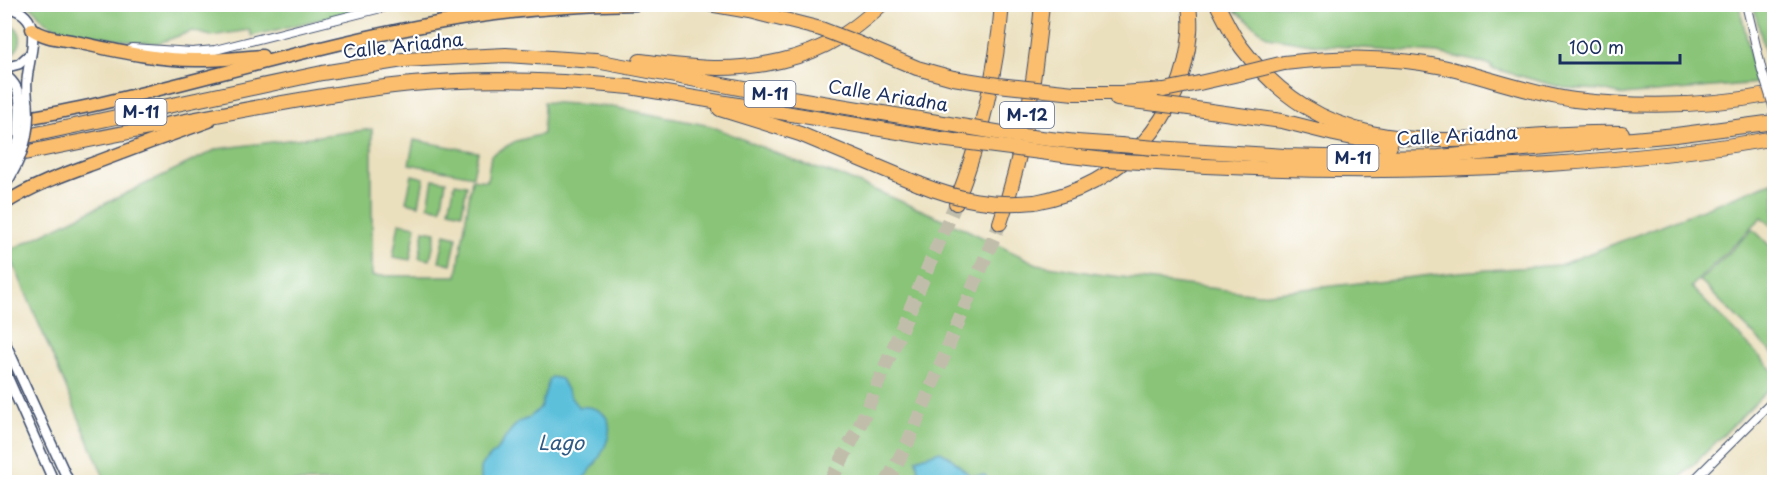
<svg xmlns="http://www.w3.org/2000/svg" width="1779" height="487" viewBox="0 0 1779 487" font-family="'Playpen Sans',sans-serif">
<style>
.green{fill:#89c478;stroke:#527a6b;stroke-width:1.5}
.water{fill:#5cc0db;stroke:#3c789c;stroke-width:1.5}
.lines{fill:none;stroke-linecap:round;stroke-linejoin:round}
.motorway-tunnel{stroke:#c1bdab;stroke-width:14;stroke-dasharray:14 7;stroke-linecap:butt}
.minor-casing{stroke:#3a4a6c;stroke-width:10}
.tertiary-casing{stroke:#3a4a6c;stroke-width:12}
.trunk-casing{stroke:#3a4a6c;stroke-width:15}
.motorway-casing{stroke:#3a4a6c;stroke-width:16}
.minor{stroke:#fff;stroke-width:8}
.tertiary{stroke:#fff;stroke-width:9}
.trunk{stroke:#fabe6e;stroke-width:12}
.motorway{stroke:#fabe6e;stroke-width:14}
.minor-bridge-casing{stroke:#3a4a6c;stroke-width:10;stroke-linecap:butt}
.tertiary-bridge-casing{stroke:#3a4a6c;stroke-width:12;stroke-linecap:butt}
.motorway-bridge-casing{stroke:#3a4a6c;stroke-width:16;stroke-linecap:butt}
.minor-bridge{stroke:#fff;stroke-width:8}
.tertiary-bridge{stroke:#fff;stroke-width:9}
.motorway-bridge{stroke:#fabe6e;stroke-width:14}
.labels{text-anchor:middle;stroke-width:4.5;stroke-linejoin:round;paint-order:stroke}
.shield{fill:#fff;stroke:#5f6d8e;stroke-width:1.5}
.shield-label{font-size:16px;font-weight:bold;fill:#1b2f5e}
.street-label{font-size:18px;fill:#1b2f5e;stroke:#fff}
.water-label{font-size:20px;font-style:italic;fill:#2e5a84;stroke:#fff}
</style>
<rect width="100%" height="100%" fill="#fff"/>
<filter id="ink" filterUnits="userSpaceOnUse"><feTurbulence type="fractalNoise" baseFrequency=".0167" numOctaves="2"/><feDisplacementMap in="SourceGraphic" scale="12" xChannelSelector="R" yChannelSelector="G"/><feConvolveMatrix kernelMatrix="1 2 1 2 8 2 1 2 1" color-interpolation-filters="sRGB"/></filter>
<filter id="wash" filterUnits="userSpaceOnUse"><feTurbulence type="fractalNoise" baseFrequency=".008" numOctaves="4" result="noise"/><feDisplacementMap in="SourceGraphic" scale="24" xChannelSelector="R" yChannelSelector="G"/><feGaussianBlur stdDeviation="1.35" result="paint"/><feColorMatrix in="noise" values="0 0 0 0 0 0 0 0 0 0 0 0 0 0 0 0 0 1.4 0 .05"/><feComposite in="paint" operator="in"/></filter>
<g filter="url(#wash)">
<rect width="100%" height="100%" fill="#ebe0be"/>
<g class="green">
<path d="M27,5V4L378,5L252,36L249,30L211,36L192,31L159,43L137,42L70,31L55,27L44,21L34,9Z"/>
<path d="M1228,5H1739L1757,83L1623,95L1602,90L1564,88L1491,68L1492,65L1438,53L1318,45L1268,37Z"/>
<path d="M1753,5H1774V78H1772Z"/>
<path d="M4,21C26,27 26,51 4,57Z"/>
<path d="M544,102L613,107L711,126L805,165L844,177L961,227L1037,264L1097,274L1259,294L1459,272L1560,265L1774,181V228L1762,217L1691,287L1774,371V384L1676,482H106L8,251L217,149L372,129V276H457L472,179L487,181L491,155L516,141L543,134Z"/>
<path d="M414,140L478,152L473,176L409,164Z"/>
<path d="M412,175L424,178L419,205L406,202Z"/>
<path d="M433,179L446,181L441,209L428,206Z"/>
<path d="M455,183L467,185L462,213L449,210Z"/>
<path d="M399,223L416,226L410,260L393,257Z"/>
<path d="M1753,229L1774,250V355L1700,281Z"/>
<path d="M424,230L436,232L430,260L419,258Z"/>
<path d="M445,234L457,237L451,264L439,261Z"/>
</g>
<g class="water">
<path d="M552,377L561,379C567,389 570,400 579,407C587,406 591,407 598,410C626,425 595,467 580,482H481V468L483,464L496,451L511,430L519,422L529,418L541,407L549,379Z"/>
<path d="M940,451C952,456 961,469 971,476L985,475L989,482H921L916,459Z"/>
</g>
</g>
<g filter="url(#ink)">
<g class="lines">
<g class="motorway-tunnel">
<path d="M830,482L859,427L956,203"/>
<path d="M887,482L909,440L1000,223"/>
</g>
<g class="minor-casing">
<g id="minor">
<path d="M1746,4L1762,71"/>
<path d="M132,48L192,52L215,50L397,4"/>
<path d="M1692,482L1774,400"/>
</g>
</g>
<g class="tertiary-casing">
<g id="tertiary">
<path d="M4,7C48,13 29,53 27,80C26,88 27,96 28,104"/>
<path d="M4,68L19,64L30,54"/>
<path d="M4,74C16,83 19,91 20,105"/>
<path d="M4,340L69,482"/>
<path d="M4,369L54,482"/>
</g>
</g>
<g class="trunk-casing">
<g id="trunk">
<path d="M32,29C44,38 62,39 76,42C117,51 159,61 201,60C221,60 241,58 262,56"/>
<path d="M4,122C33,117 61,112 89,106C217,77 343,37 473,17C527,9 582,5 636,4"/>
<path d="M4,204C31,186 62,175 92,164C131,149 169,135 209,121"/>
</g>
</g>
<g class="motorway-casing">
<g id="motorway">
<path d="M709,4L749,11L821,29"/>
<path d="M1217,4C1225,19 1232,35 1242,48C1344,182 1482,129 1622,133"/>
<path d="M855,42L917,68L953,78"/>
<path d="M640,61C666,64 692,68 718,68C757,68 805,59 838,38C854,29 868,17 882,4"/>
<path d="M1284,63C1338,57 1389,56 1443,67C1486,77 1531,94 1575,100C1642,108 1709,106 1774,94"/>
<path d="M1199,83L1243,73"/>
<path d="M1074,93H1121L1164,90"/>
<path d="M1117,99L1157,104"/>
<path d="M1189,108L1282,121L1334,134L1390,146"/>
<path d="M720,109L800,134L919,184"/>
<path d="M4,141L322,73L403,60L506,55L596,61L786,97L943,123"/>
<path d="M1077,142L1120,145"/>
<path d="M1156,148L1285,156L1364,158L1439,157L1676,135L1774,122"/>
<path d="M1071,156L1105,160"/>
<path d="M4,157C95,139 186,120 277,104C322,96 367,88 412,84C485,77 558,80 630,87L940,139"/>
<path d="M1141,162C1277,172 1413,173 1549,164C1625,159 1700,152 1774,138"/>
<path d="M1035,202C1121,186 1183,120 1190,32C1191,23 1190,14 1189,4"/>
<path d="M956,203C980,142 997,71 1002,4"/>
<path d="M1000,223C1024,153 1035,78 1042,4"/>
</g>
</g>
<use href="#minor" class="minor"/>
<use href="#tertiary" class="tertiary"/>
<use href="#trunk" class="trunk"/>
<use href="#motorway" class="motorway"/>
<g class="minor-bridge-casing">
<path id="minor-bridge" d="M1762,71L1774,109"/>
</g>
<g class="tertiary-bridge-casing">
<g id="tertiary-bridge">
<path d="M4,173L19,140L20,105"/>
<path d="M4,187C21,161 31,135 28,104"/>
</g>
</g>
<g class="motorway-bridge-casing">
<g id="motorway-bridge">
<path d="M821,29L855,42"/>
<path d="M1243,73L1284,63"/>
<path d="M953,78L998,85L1074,93"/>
<path d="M1164,90L1199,83"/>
<path d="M1157,104L1189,108"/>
<path d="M943,123L1014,135L1077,142"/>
<path d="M940,139L1071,156"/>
<path d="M1120,145L1156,148"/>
<path d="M1105,160L1141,162"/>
<path d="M919,184C959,200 992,206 1035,202"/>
</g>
</g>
<use href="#minor-bridge" class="minor-bridge"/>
<use href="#tertiary-bridge" class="tertiary-bridge"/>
<use href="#motorway-bridge" class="motorway-bridge"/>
</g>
</g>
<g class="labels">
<g class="shield">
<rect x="744.5" y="81" width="51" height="26" rx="4.5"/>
<rect x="115.5" y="99" width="51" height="26" rx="4.5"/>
<rect x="1000" y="102" width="54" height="26" rx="4.5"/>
<rect x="1327.5" y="145" width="51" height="26" rx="4.5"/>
</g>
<g class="shield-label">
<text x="770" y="100">M-11</text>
<text x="141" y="118">M-11</text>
<text x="1027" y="121">M-12</text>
<text x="1353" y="164">M-11</text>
</g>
<g class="street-label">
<text transform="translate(403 46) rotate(-6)" y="6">Calle Ariadna</text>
<text transform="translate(888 96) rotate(9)" y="6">Calle Ariadna</text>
<text transform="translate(1457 136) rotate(-3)" y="6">Calle Ariadna</text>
</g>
<g class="water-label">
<text x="561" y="450">Lago</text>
</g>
</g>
<rect width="1779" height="487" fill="none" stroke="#fff" stroke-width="24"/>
<path d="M1560 54v9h120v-9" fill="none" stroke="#1b2f5e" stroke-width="3"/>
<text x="1569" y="54" font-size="18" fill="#1b2f5e" stroke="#ffffff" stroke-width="4.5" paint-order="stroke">100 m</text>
</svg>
